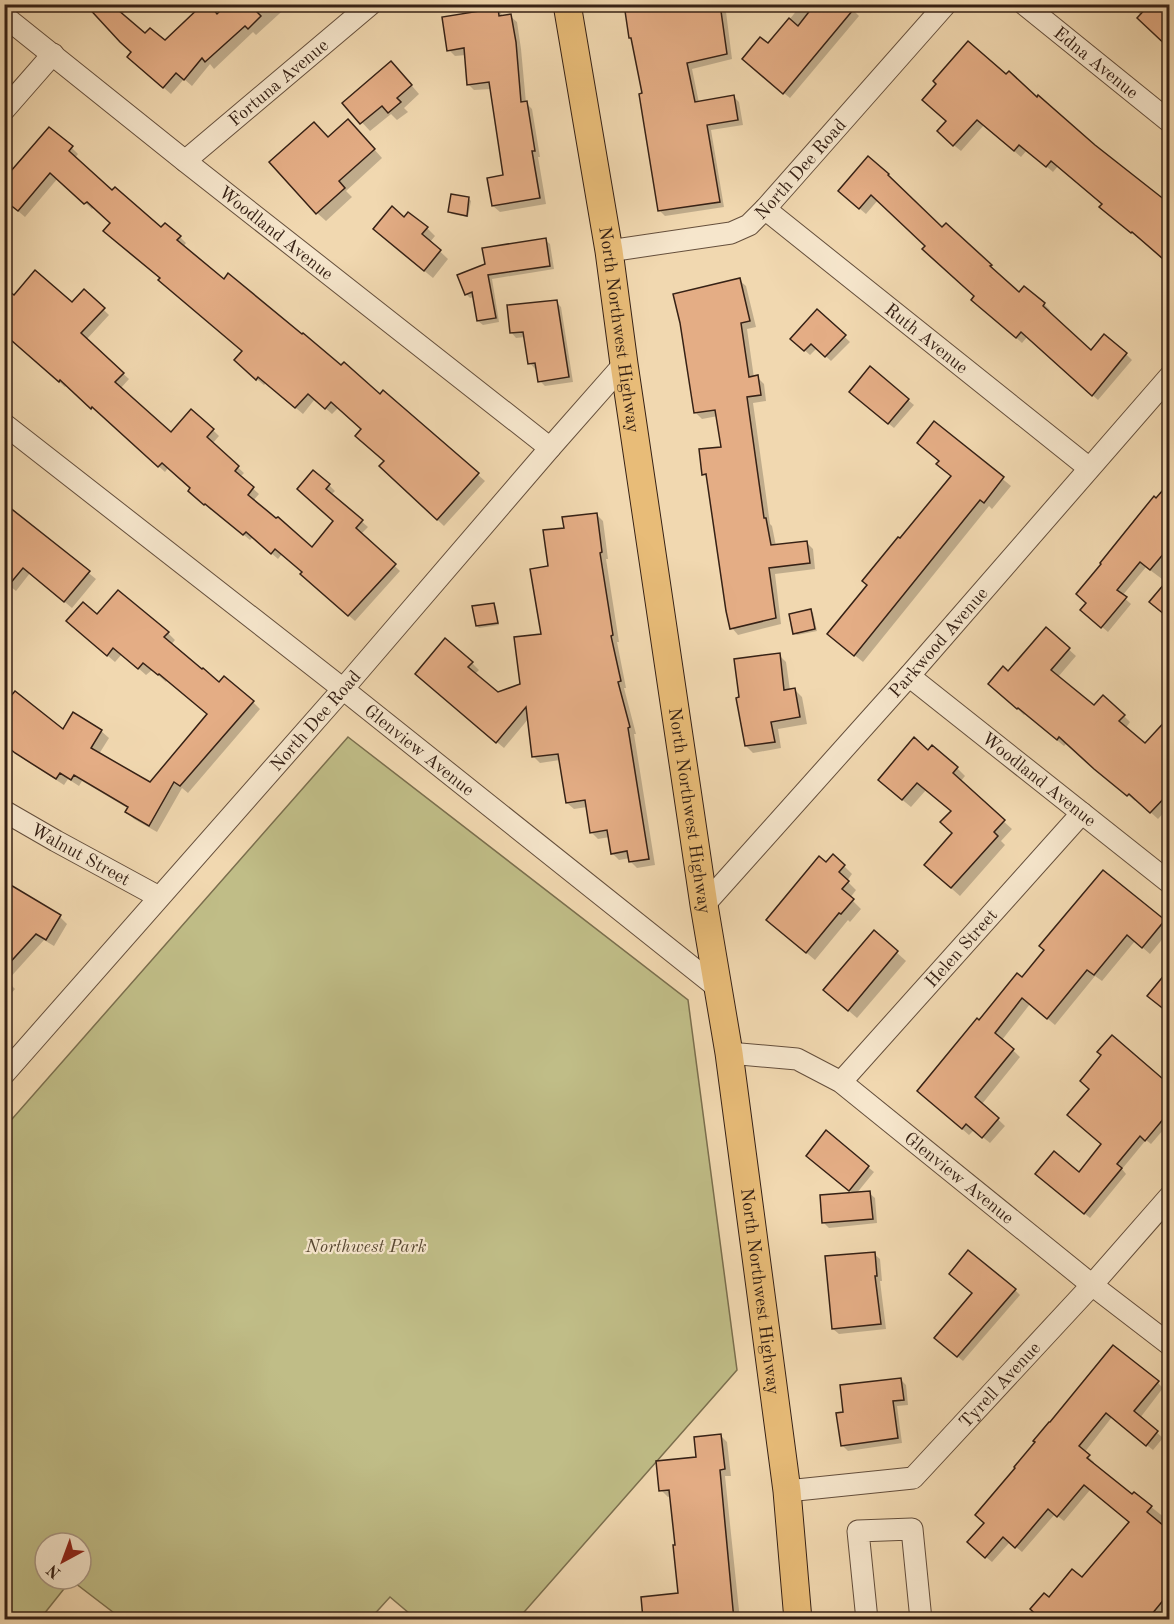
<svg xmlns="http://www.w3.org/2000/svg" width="1174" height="1624" viewBox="0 0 1174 1624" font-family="'Old Standard TT',serif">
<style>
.green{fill:#c0bd87;stroke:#7b6f4e;stroke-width:1.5;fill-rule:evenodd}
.shadow{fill:#0003}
.building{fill:#e4ad85;stroke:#362115;stroke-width:1.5}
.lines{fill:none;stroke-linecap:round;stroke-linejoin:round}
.minor-casing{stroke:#654f3c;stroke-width:23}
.major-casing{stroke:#362115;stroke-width:29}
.minor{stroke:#f6e6cc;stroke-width:21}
.major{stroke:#e8bc78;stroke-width:27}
.labels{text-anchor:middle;stroke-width:4.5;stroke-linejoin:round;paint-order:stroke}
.street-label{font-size:18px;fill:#362115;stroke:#f6e6cc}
.park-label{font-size:18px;font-style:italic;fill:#584832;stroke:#f6e6cc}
</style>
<rect width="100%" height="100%" fill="#f1d8b0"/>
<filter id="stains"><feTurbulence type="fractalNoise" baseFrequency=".00333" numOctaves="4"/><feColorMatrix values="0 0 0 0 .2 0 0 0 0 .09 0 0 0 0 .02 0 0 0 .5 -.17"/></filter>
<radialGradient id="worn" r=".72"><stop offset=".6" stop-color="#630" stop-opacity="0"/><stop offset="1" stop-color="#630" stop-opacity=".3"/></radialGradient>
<path class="green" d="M348,737L688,1000L737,1370L518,1619H416L390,1597L370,1619H122L71,1580L40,1619L5,1620V1127ZM45,1543H81V1579H45Z"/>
<g class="shadow">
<path d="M87,4H133L121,15L146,35L165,42L218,16L229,4H290L256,35L253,32L214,69L210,64L192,86L184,79L171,94L136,64L132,52Z"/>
<path d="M635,4H662V7L684,4H725L732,59L692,69L699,103L734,97L739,102L743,125L711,130L724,207L665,216L660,211L644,95L633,41L630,38L636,11Z"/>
<path d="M802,4H862L855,12L859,16L790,98L749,65L768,46Z"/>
<path d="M1128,4H1170L1142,16Z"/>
<path d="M498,10L504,17L510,16L517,22L521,49L526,103L532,109L540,157H538L546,204L500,212L493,206L505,177L491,89L474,90L468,84L466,55L455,56L449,50Z"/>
<path d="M968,43L1139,237L1138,238L1107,213L1103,204L1058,166L1053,172L1027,150L1021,157L984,125L961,151L945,138L947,121Z"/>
<path d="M399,71L419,94L404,108L408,112L397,120L391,114L370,131L344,103Z"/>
<path d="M356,129L382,158L346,191L352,197L326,221L317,213L328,138Z"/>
<path d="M72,148L78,154L75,158L112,192L161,229L180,237L186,243L183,247L224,281L380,396L384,392L485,481L444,526L381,466L386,461L363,429L339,407L332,414L315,399L303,414L266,383L264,385L242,367L244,351L161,279L112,224L94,207L92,209L58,178L25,217L4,199Z"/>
<path d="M868,158L942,229L946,225L991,266L996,272L995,273L1019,295L1044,304L1050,310L1048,313L1091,352L1126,354L1132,360L1098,400L1027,337L1022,343L979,306L976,297L927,246L878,200L866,214L846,197Z"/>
<path d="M469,199L471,201L468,217L452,214L450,212Z"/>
<path d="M404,219L427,228L435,236L430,242L448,259L433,278L384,238Z"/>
<path d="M545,240L550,244L554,269L492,279L499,322L483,325L478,321L474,297L470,298L466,294L459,276Z"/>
<path d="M739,280L746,286L756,327L747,329L754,378L757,377L764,384L766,401L753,403L770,524L772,526L776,546L806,542L813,549L815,569L775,574L781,624L738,635L732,628L708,478L704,474L722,448L718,416L702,419L695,412Z"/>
<path d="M4,289L14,297L72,304L84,291L109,315L86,340L129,379L120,389L171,434L213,430L219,436L212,444L244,473L240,477L259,494L253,501L312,549L335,522L304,495L329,485L335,491L331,495L368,527L361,534L400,571L355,621L308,580L303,572L282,554L278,559L253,537L250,540L212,509L211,510L196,497L192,489L168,468L165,472L99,412L98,413L67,385L65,387L12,339L6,345L4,343Z"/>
<path d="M556,302L561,307L573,382L545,386L540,381L537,368L535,369L530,363L525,337L516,338L511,332Z"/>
<path d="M817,311L850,342L831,361L817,348L810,355L792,339Z"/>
<path d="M870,368L914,405L894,428L856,397Z"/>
<path d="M935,423L1011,486L992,509L989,506L863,662L837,641L868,585L900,540L952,477L938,464L940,462L919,443Z"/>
<path d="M1170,484V570L1162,579L1146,567L1122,596L1131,604L1108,632L1088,615L1156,500Z"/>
<path d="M4,503L11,510L96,579L72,608L30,573L16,591L4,581Z"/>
<path d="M596,514L603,521L608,559H606L619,642H617L626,688H624L636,734H634L655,865L637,868L630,861V858L619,860L612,853L610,837L598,839L591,832L587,807L574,809L567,803L560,760L540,763L533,756L529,718L504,748L423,681L472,663L479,670L475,674L498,693L522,685L543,635L550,567L566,529Z"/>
<path d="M494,604L496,607L499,625L479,628L477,626Z"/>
<path d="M810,610L813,613L817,631L797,635L794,633Z"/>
<path d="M97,616L168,633L175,640L171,645L220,684L253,702L260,709L188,793L182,788L157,832L134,819L127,812L129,809L82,781L79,786L68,779L64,785L25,760L4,744V697L63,731H101L109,738L99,754L150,784L208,715L167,680L166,682L152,670L146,675L122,654L115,662L75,628Z"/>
<path d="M1046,629L1076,656L1058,677L1094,708L1124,716L1130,722L1125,729L1145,745L1170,718V806L1158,819L1136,799L1135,801L1067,743L1064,746L1025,714L1024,715L997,690L1009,673Z"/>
<path d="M779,655L786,662L790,690H795L802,697L807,724L778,729L781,748L753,753L746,746Z"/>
<path d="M928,752L957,768L965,776L960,782L1012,829L1001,841L1005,845L960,896L934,873L954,834L952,811L926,790L911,807L888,788Z"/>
<path d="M844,866L852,874L847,881L856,890L850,898L861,909L850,922L848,920L815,960L777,928Z"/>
<path d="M4,882L60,917L67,924L54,946L44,940L7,981L15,989L4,1002Z"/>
<path d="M1164,921L1170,927V930L1150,954L1135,941L1102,981L1095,976L1055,1025L1030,1004L1002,1040L1020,1057L982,1104L1005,1126L990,1143L974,1130L969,1135L926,1098L979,1022L1022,979L1046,950Z"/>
<path d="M874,932L906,961L857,1018L834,998Z"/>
<path d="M1170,1070V1122L1151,1144L1146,1140L1122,1169L1126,1174L1090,1218L1042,1179L1079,1174Z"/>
<path d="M826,1132L874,1172L856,1194L869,1193L875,1198L877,1223L829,1228L824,1223L854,1194L813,1161Z"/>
<path d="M874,1254L880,1259L882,1281H880L886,1329L839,1334L833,1329Z"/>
<path d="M1015,1290L1020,1295L963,1361L941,1343Z"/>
<path d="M901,1380L906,1385L908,1405L897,1406L902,1443L848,1451L842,1445L845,1414Z"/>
<path d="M1158,1383L1163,1388L1140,1418L1163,1438L1153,1450L1112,1417L1084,1453L1094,1462L1093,1464L1132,1497L1135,1494L1170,1522V1605L1158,1620H1025L1044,1595L1049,1599L1082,1579L1130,1523L1090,1490L1064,1521L1055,1514L1022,1552L1010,1542L992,1562L975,1548L985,1523L1037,1442Z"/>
<path d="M721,1436L727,1442L731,1476H725L740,1620H645L680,1594L677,1546L671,1496L668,1497L661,1490Z"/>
</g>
<g class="building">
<path d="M85,4H111L145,33L150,28L165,40L203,4H209L217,14L227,4H249L261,16L248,29L245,26L205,62L202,58L184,80L176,73L163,88L127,57L131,52L120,42Z"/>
<path d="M672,4H720L727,54L687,63L695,102L734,95L738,120L707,125L720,202L658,211L639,94L642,93L631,38H629L625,11Z"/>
<path d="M815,4H858L783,94L742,59L760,37L768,43L789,18L798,26Z"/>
<path d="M1150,4H1170V49L1137,18Z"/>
<path d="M498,8L499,16L511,14L516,42L521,102L527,101L535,151H532L540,198L492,206L487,178L503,175L489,82L467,85L464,48L447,51L442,17Z"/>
<path d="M968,41L1006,74L1009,71L1037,97L1038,95L1095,145L1170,204V265L1132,232L1131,233L1099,207L1102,204L1051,161L1046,167L1019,145L1014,151L977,120L953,146L937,131L946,121L922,100L936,84L933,81Z"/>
<path d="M391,61L412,85L397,98L401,102L388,113L382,106L360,124L342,103Z"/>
<path d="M348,119L375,149L339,181L345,188L316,214L269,162L314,122L328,137Z"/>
<path d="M49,127L73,146L69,151L112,190L115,187L161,227L165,223L181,236L177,240L224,279L228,273L302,334L303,333L341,365L344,362L380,394L383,390L479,473L437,520L379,466L384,461L355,436L361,429L331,402L325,409L308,394L295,408L258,377L256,380L234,360L242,351L158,280L160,278L103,231L110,223L87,202L84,204L50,173L18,211L4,200V179Z"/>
<path d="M868,156L889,174L888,175L942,227L946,223L992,265L990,266L1019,292L1024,286L1045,303L1043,306L1091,350L1104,334L1127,353L1092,396L1021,332L1016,338L971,300L974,296L922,249L925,246L871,195L859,209L838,191Z"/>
<path d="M451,194L469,197L467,216L448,212Z"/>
<path d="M392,206L404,217L408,212L428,227L422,234L441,250L424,271L373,229Z"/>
<path d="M546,238L550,266L488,275L496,318L477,321L472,292L465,295L457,275L485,264L482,248Z"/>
<path d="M35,270L72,302L84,289L105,308L81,333L124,373L115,382L171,432L191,409L214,429L207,437L239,466L235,471L254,487L248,495L276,518L278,517L312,547L333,521L297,489L313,470L330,484L326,489L363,520L356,528L396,564L348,616L300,574L302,572L275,549L271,554L246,532L243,535L205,504L204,505L188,491L190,488L162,463L158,467L92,407L91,409L60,380L59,382L4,334V287L14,295Z"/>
<path d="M740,278L750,321L741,323L749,377L758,375L761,395L747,397L764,518H766L771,545L807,541L810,563L769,568L776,618L730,629L726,611L706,474L702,475L699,449L721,447L715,410L694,413L680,323L673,294Z"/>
<path d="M557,300L569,377L538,382L535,363L528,364L523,332L510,333L507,305Z"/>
<path d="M817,309L846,335L825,357L811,344L804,351L790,339Z"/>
<path d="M870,366L909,399L888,424L849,392Z"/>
<path d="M934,421L1004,477L984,503L980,500L854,656L827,634L867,585L862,581L898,537L900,538L951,476L936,464L939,461L917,443Z"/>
<path d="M1170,482V546L1150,570L1140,562L1117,590L1127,597L1101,628L1080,610L1086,603L1076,594L1101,564L1100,563L1154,496L1156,498Z"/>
<path d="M4,503L90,571L64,602L23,568L4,591Z"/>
<path d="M597,513L602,552L600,553L613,635L611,636L621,681L618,682L630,727L628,728L649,859L629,862L627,851L611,854L607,830L590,833L585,800L566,803L558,754L532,757L526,707L496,743L415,674L445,638L473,662L468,667L498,692L520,684L514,637L541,634L530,569L548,566L543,530L564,528L562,517Z"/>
<path d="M1170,577V619L1149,602Z"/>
<path d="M118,590L169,632L164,637L202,669L203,668L219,682L224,676L254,701L180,786L174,782L149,826L125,812L128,807L74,775L71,780L60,773L56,779L15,753L4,744V704L15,691L63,729L73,712L102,730L91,748L150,782L207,714L159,674L158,675L143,663L138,669L113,648L107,656L66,621L83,602L97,614Z"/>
<path d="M494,603L498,623L476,626L472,606Z"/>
<path d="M811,609L815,629L793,634L789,614Z"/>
<path d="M1046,627L1070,648L1051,670L1094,705L1103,695L1125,715L1119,721L1145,743L1170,716V792L1150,813L1129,794L1127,796L1094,769L1059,737L1057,740L1018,708L1017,709L988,684L1003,666L1008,671Z"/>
<path d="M780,653L784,690L795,688L800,717L771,722L775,742L745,746L736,698L739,697L734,659Z"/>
<path d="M914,737L928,750L932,745L958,767L953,773L1005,820L994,832L998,836L951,888L924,865L952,833L940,822L951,811L917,783L902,800L878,780Z"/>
<path d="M833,854L845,865L839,872L849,881L842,889L854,899L841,914L839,913L806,953L766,920L819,856L826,862Z"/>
<path d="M1103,870L1165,920L1142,948L1127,935L1094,975L1087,970L1047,1019L1022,998L995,1033L1014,1049L975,1097L999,1118L982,1138L966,1124L962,1129L917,1091L977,1018L979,1020L1017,973L1022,977L1044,950L1039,946Z"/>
<path d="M4,881L61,915L46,940L36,934L4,969Z"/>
<path d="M874,930L898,951L848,1011L823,990Z"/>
<path d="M1170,968V1014L1147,996Z"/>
<path d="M1112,1035L1170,1085V1111L1145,1141L1140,1136L1117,1164L1122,1168L1084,1214L1035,1174L1054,1151L1079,1172L1101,1144L1067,1115L1089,1089L1080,1081L1101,1055L1097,1052Z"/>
<path d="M826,1130L869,1166L849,1191L806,1156Z"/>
<path d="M870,1191L873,1219L822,1223L820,1195Z"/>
<path d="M968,1250L1016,1289L957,1357L934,1338L972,1293L949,1274Z"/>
<path d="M875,1252L877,1276H875L881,1324L832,1329L825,1256Z"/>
<path d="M1113,1345L1159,1381L1134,1411L1158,1431L1146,1446L1106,1413L1079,1446L1090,1455L1087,1458L1132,1494L1134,1492L1152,1506L1147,1512L1170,1531V1592L1147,1620H1042L1030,1609L1044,1593L1049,1597L1072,1569L1082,1577L1129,1522L1084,1485L1057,1517L1048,1509L1015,1548L1003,1537L985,1558L967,1542L984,1523L975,1515L1015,1468L1014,1467L1035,1442L1033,1441L1049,1422H1050Z"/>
<path d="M901,1378L904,1400L893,1401L898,1438L841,1446L836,1413L843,1412L840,1385Z"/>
<path d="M721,1434L725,1469L720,1470L734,1620H676V1615L643,1619L641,1597L678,1593L673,1545H675L669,1490L659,1491L656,1461L696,1457L694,1437Z"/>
</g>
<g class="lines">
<g class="minor-casing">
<g id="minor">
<path id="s1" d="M1024,4L1170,122"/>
<path id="s2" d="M4,16L185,161L550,448"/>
<path d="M4,110L53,54"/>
<path id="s3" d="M185,161L371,4"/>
<path id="s4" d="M765,209L1089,468"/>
<path id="s5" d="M609,251L731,233L749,225L765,209L946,4"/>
<path id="s6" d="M4,424L343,689L718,988"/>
<path id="s7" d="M909,676L1170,883"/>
<path id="s8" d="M4,811L56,841L159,897"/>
<path id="s9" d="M704,905L909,676L1170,376"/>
<path id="s10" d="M729,1053L797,1059L841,1082L1092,1285L1170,1345"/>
<path id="s11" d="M4,1074L343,689L550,448L624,364"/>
<path id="s12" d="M841,1082L1082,813"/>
<path id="s13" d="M787,1491L913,1478L1092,1285L1170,1196"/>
<path d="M867,1620L858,1531L912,1529L921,1620"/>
</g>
</g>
<g class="major-casing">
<g id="major">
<path id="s14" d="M567,4L609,251L624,364L704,905L729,1053L787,1491L798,1620"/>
</g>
</g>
<use href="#minor" class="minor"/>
<use href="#major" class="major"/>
</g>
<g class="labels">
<g class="street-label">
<text dy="6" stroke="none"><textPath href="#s1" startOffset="93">Edna Avenue</textPath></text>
<text dy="6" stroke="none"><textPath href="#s3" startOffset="122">Fortuna Avenue</textPath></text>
<text dy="6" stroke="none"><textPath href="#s5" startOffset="219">North Dee Road</textPath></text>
<text dy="6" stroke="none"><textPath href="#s2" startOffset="348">Woodland Avenue</textPath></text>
<text dy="6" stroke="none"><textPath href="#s14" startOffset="330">North Northwest Highway</textPath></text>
<text dy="6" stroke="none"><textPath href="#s4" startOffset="207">Ruth Avenue</textPath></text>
<text dy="6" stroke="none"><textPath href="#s9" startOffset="352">Parkwood Avenue</textPath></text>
<text dy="6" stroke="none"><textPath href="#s11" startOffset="471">North Dee Road</textPath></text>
<text dy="6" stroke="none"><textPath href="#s6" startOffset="528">Glenview Avenue</textPath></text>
<text dy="6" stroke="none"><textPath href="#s7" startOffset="166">Woodland Avenue</textPath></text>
<text dy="6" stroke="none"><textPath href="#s14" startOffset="816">North Northwest Highway</textPath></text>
<text dy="6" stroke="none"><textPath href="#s8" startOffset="88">Walnut Street</textPath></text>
<text dy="6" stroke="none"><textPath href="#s12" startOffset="180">Helen Street</textPath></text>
<text dy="6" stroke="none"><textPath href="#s10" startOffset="270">Glenview Avenue</textPath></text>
<text dy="6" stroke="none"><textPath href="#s14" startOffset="1302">North Northwest Highway</textPath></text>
<text dy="6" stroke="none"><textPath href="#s13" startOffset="254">Tyrell Avenue</textPath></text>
</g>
<g class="park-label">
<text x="366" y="1252">Northwest Park</text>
</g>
</g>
<rect width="1174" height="1624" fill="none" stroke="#f1d8b0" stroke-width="24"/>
<rect x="6" y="6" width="1162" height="1612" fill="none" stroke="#362115" stroke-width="3"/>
<rect x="12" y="12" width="1150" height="1600" fill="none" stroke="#362115" stroke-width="1.5"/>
<g transform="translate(63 1561) rotate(221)"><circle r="28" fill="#f6e6cc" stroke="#a99783" stroke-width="1.5"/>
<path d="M0-4.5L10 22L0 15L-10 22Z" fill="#8f2418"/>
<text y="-9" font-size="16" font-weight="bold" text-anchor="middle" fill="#362115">N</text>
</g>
<rect width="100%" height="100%" filter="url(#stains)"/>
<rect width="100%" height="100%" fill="url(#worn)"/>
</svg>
